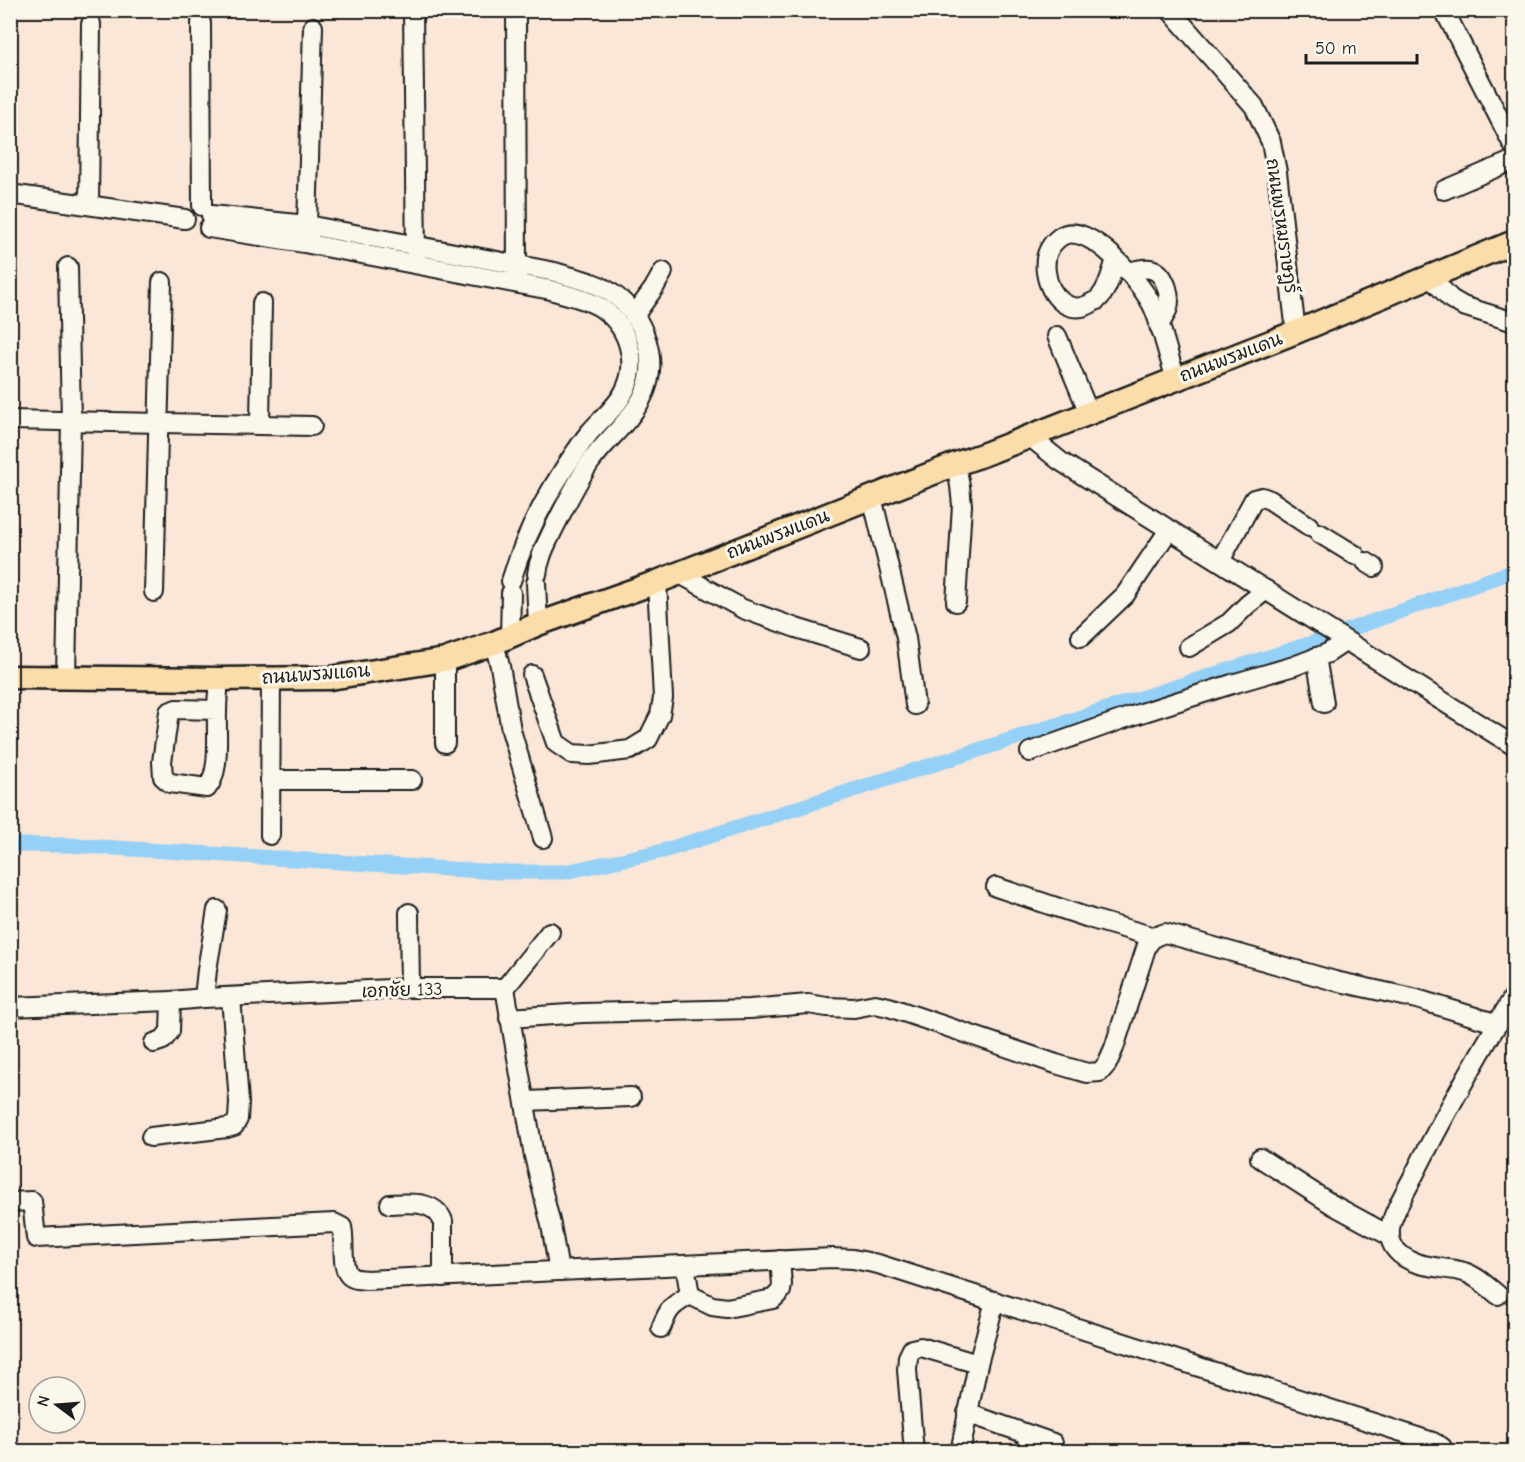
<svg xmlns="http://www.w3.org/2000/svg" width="1525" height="1462" viewBox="0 0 1525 1462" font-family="'Comic Neue','Playpen Sans Thai',sans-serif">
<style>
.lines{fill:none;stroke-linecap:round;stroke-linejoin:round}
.canal{stroke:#95d0f6;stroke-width:15}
.minor-casing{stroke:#1c1c1c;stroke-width:22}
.major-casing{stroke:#1c1c1c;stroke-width:27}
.minor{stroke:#fbf7ec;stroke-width:18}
.major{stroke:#faddab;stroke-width:22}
.labels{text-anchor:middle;stroke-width:6;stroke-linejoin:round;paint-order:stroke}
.street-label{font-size:18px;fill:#1c1c1c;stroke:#fbf7ec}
</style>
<rect width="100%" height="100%" fill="#fae7d8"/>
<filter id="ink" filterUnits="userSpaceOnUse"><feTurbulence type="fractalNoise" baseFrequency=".0167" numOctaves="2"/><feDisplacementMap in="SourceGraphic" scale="12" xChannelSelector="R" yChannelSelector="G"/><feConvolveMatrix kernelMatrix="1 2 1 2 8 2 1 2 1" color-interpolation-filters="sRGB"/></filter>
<g filter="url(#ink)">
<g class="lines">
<path class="canal" d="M10,845H68L497,872H565L663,851L1306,645L1514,571"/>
<g class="minor-casing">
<g id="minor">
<path d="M413,10L416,258"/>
<path d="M516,10L517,276"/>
<path d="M1170,10L1254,106L1271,142L1277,172L1296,332"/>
<path d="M1444,10L1514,147"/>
<path d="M201,23L202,206"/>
<path d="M1444,190L1514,160"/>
<path d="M10,194L185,219"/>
<path d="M89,205L91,24"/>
<path d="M211,215L307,225L555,272C573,278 594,281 610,292C645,315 662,362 641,400C628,424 605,441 589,464C575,485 564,508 552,532C548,541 542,551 540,561C538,565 538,570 537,574"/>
<path d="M209,228L304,243L551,290C566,295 584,298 598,306C627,323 640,360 625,390C618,406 602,418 590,432C584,439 579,447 574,454C548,492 524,537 511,581"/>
<path d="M309,235L307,225L313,27"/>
<path d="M1116,259C1112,271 1109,287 1100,297C1100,298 1094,302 1093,302C1070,318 1049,296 1046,272C1044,257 1048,246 1060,237C1088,217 1145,287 1154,309C1163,331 1168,356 1176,379"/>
<path d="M1129,272C1148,266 1160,266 1167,288C1169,295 1170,301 1168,308C1166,314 1162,320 1159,326"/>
<path d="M1430,277L1451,299L1463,306L1514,322"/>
<path d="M634,316L654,288L663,272"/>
<path d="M1057,336L1089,413"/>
<path d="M10,420L312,426"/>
<path d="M260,424L262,303"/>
<path d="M1029,436L1060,461L1514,746"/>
<path d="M956,464L960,486L962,505L956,602"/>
<path d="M872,497L906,638L915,705"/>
<path d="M1319,533L1355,555"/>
<path d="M1220,561L1254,499L1262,497L1270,500L1309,526"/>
<path d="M1366,562L1374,567"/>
<path d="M678,573L743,609L796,628L861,648"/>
<path d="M536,583L538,624"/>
<path d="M154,592L162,282"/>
<path d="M510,637L511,593"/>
<path d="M1081,637L1125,595L1169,530"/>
<path d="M494,643L500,666L511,730L543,838"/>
<path d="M1189,647L1229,623L1247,605L1266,590"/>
<path d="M1316,657L1324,703"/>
<path d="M532,675L556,743L572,754L589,755L630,750L648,739L660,715L663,698L657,582"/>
<path d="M66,677L71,421L68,267"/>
<path d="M217,710L176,709L169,712L162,762L163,777L170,783L207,788C221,772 216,734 217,713C217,701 218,690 219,679"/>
<path d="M445,743V660"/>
<path d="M1030,752L1132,716L1232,684L1294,666L1328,653L1346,641"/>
<path d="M270,780H412"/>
<path d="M270,835L271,678"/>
<path d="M996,887L1092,919L1154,937"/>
<path d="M409,913L410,988"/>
<path d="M505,988L534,1156L551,1225L559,1271"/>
<path d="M505,988L550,932"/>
<path d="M204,998L207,970L217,910"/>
<path d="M10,1007L171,1001L204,998L410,988H505"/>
<path d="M509,1018L583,1013L750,1009L808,1004L827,1007L854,1008L875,1004L889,1007L1056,1064L1087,1073L1100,1072L1107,1064L1114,1048L1147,945L1154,937L1165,933L1335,981L1417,999L1498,1024"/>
<path d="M154,1043L163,1040L170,1031L171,1001"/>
<path d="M525,1101L631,1097"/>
<path d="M151,1137L227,1128L234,1126L238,1119L239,1102L231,997"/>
<path d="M1260,1158L1333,1205L1390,1236"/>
<path d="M10,1202L32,1201L36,1238L334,1223L342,1227C345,1239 341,1264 348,1274C352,1280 360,1279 366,1280L832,1258L853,1259L878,1264L1433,1442L1442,1447L1444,1452"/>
<path d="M390,1204C409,1203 435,1200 443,1221V1277"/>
<path d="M685,1265L690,1295L712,1306L727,1308L773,1299L781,1291L782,1284L780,1260"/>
<path d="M1498,1295C1488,1287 1477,1276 1464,1272C1442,1266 1412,1269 1396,1250C1391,1244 1389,1237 1390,1229C1391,1216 1408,1187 1414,1175C1445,1113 1479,1054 1514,996"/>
<path d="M661,1328C669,1308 671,1306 690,1295"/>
<path d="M967,1413L1030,1435L1025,1452"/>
<path d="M1030,1435L1053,1443"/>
<path d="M914,1452L907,1370L908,1357L912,1349L921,1347L978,1364"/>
<path d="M960,1452L978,1364L995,1301"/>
</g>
</g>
<g class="major-casing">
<path id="major" d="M10,677L219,679L330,678L445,660L494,643L538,624L657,582L956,464L985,454L1296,332L1514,242"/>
</g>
<use href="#minor" class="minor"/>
<use href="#major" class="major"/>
</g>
</g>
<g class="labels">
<g class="street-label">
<text transform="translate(1282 226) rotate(82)" y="6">ถนนพรหมราษฎร์</text>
<text transform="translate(1231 357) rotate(-21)" y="6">ถนนพรมแดน</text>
<text transform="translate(778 534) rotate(-21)" y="6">ถนนพรมแดน</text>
<text transform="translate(316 674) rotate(-4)" y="6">ถนนพรมแดน</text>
<text transform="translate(402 990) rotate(-2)" y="6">เอกชัย 133</text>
</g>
</g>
<rect width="1525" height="1462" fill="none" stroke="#fbf7ec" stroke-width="36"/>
<rect x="18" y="18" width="1489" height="1426" fill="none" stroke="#1c1c1c" stroke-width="2" filter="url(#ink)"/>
<g transform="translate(57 1405) rotate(286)"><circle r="28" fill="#fbf7ec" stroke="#a29f99" stroke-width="1.5"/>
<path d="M0-4.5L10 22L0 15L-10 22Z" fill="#1c1c1c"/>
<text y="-9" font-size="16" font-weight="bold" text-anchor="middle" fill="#1c1c1c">N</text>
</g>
<path d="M1306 54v9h111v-9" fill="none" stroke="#1c1c1c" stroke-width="3"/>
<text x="1315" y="54" font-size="18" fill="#1c1c1c" stroke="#fbf7ec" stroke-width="4.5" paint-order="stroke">50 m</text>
</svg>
